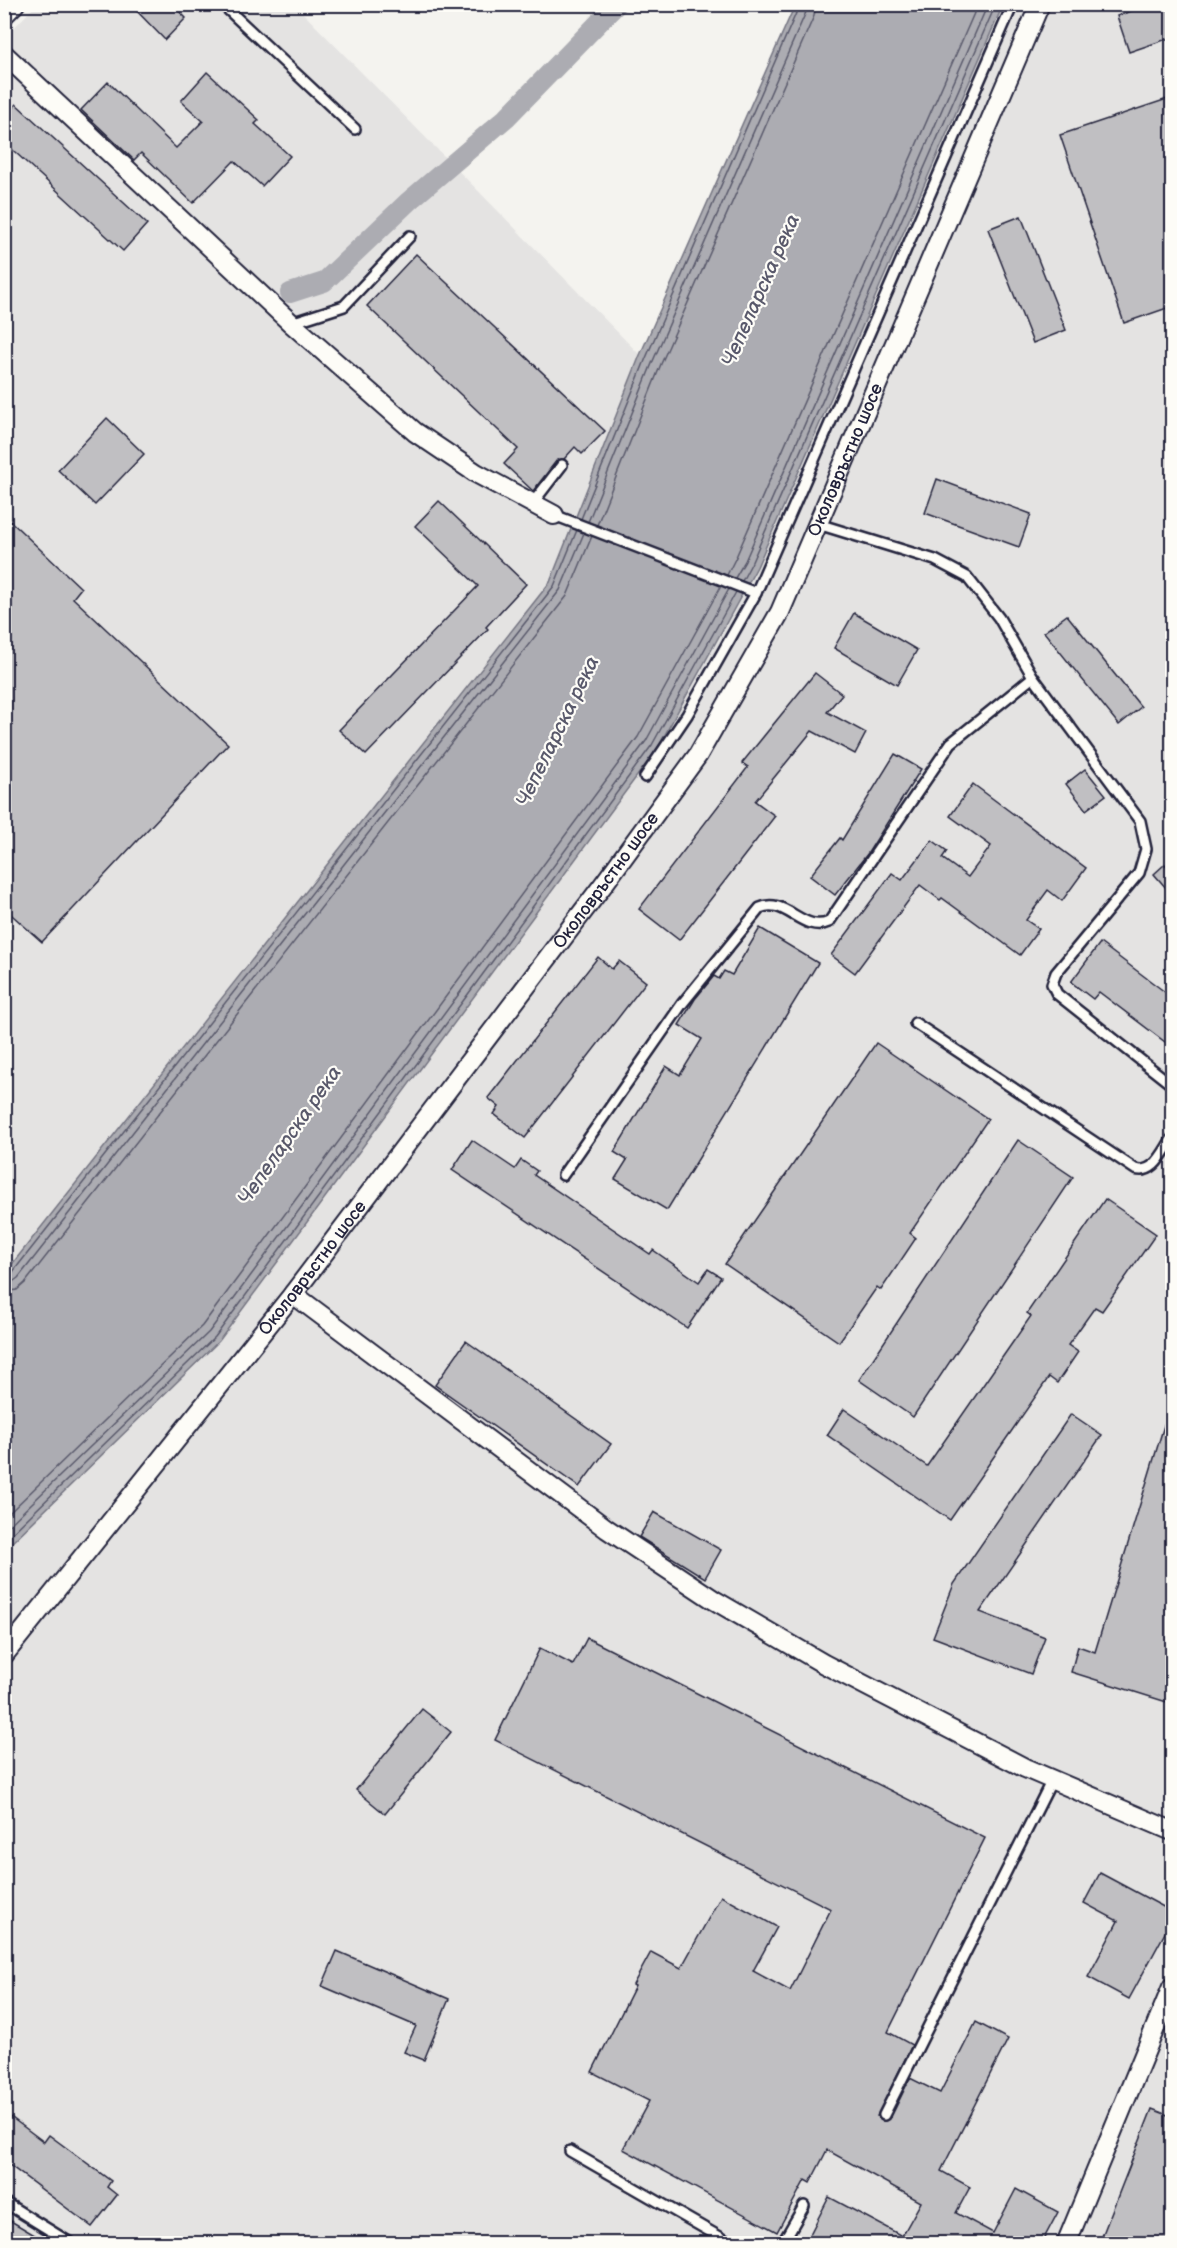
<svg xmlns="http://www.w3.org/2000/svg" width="1177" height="2248" viewBox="0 0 1177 2248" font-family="'Balsamiq Sans',sans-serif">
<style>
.built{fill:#e4e3e2}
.water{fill:#acacb2;stroke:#757582;stroke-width:1.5}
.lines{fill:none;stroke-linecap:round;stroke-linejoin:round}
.shore{stroke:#59596b;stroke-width:1.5}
.canal{stroke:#acacb2;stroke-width:20}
.building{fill:#c0bfc2;stroke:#22223b;stroke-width:1.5}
.lane-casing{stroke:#22223b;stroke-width:14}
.street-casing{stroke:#22223b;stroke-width:22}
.lane{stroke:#fdfcf7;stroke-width:9}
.street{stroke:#fdfcf7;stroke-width:18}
.labels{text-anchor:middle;stroke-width:4.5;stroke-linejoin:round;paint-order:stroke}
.street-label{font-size:18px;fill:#22223b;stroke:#fdfcf7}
.water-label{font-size:20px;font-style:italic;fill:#59596b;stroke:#fdfcf7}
</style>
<rect width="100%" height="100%" fill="#f4f3ef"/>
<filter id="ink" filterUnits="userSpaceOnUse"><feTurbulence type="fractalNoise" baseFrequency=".0167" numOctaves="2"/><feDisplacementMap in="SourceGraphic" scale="12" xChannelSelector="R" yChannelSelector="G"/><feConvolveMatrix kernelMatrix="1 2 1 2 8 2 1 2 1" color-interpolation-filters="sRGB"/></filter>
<g filter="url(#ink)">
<g class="built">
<path d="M36,5H295L640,355L550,582L5,1273L4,38Z"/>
<path d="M1003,5H1172V2243L5,2244V1549L219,1341L657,749L757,567Z"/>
</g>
<path class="water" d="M795,5H1003L757,567L657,749L219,1341L5,1549V1273L550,582L640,355Z"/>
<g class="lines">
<g class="shore">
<path d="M581,519L646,358L800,4"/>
<path d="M588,522L653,361L806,12L807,4"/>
<path d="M597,525L661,364L814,16L816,4"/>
<path d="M727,575L736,557L978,4"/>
<path d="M735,578L745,561L988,4"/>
<path d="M742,581L751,564L996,4"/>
<path d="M4,1276L12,1273L554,586L577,530"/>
<path d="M4,1283H11L18,1278L560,590L584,533"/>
<path d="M4,1292L17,1290L25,1283L567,596L592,536"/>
<path d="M4,1518L202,1326L638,737L721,586"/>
<path d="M4,1530L209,1332L646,741L729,589"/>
<path d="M4,1541L215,1337L652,745L736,592"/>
</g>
<path class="canal" d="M290,293L324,282L409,201L506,118L617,4"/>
</g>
<g class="building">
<path d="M130,4H172L186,18L165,40Z"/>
<path d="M1132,4H1173V37L1129,52L1117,16L1134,10Z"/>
<path d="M207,72L259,120L255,124L290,156L262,186L234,161L193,203L141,153L134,160L81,110L108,82L176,148L203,121L181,101Z"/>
<path d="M1173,97V306L1124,323L1060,135Z"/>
<path d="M16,104L147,224L123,251L4,142V117Z"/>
<path d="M1021,216L1066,330L1033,343L988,229Z"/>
<path d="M416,254L605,431L582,454L575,447L564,459L557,460L533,491L504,464L518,449L367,306Z"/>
<path d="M107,418L144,454L95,505L58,470Z"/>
<path d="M937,479L1031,514L1019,547L925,513Z"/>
<path d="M439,501L526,584L486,627L488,629L366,755L339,730L478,586L415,526Z"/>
<path d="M4,515L81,588L73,598L228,744L42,942L4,908Z"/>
<path d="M854,613L917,650L897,685L834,648Z"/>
<path d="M1067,615L1141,707L1119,725L1044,632Z"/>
<path d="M815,673L842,694L827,712L866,733L855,754L812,731L755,801L775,816L679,940L639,909L748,767L742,763Z"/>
<path d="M895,754L921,769L868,853L835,895L810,876L840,838L842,840Z"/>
<path d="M1085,769L1106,795L1086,810L1066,784Z"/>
<path d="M973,784L1086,868L1062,901L1048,890L1026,920L1039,929L1020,955L942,898L940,900L920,885L855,973L831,955L892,873L902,880L932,840L947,851L942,858L968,877L991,846L950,816Z"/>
<path d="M1165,864L1173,873V896L1154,874Z"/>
<path d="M760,928L818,963L667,1210L615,1179L627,1160L614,1152L666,1066L680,1075L702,1039L679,1025L695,999L714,976L719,979L724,971L732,975Z"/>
<path d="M1100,943L1173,998V1048L1099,992L1093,999L1071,982Z"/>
<path d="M598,957L612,969L619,961L646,982L525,1138L494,1114L499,1107L488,1098Z"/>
<path d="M876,1043L988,1119L910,1233L916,1238L881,1290L877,1287L839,1342L725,1264Z"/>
<path d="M472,1140L515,1169L521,1160L537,1171L534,1175L650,1254L653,1250L699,1282L708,1269L721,1277L687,1328L452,1170Z"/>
<path d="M1018,1140L1073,1177L913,1417L859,1380Z"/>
<path d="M1105,1199L1156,1234L1102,1311L1095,1307L1068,1345L1078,1352L1057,1383L1049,1377L950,1520L827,1435L844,1409L927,1466L1031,1316L1027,1313Z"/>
<path d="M466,1341L611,1444L579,1487L435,1385Z"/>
<path d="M1169,1409L1173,1410V1704L1071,1672L1078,1646L1095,1652Z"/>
<path d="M1071,1414L1102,1435L980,1612L1045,1637L1031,1674L933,1637L954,1584Z"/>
<path d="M654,1512L721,1550L705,1578L639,1537Z"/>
<path d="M587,1638L985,1838L888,2032L912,2045L877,2116L882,2121L890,2119L910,2078L940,2093L976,2022L1008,2039L941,2171L970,2187L956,2213L993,2233L1016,2189L1058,2212L1041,2244H805L829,2197L902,2236L921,2202L827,2150L810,2183L805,2180L777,2232L623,2149L649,2101L592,2072L635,1986L633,1985L651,1952L681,1968L721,1896L777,1927L753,1971L790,1991L831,1909L495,1740L540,1648L573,1665Z"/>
<path d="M422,1709L451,1732L385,1814L356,1790Z"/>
<path d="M1100,1873L1173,1912V1918L1129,1999L1088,1977L1118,1921L1084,1903Z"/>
<path d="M337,1951L449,1999L424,2060L404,2052L416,2026L322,1986Z"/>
<path d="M1152,2109L1173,2117V2244H1099Z"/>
<path d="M4,2112L44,2142L49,2135L111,2181L107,2187L117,2195L92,2227L4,2161Z"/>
<path d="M4,2217L50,2244H4Z"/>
</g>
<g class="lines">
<g class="lane-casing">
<g id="lane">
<path d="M222,4L355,129"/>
<path d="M291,323L344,306L410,236"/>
<path d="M532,504L562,465"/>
<path d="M554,515L756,593"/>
<path d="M818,524L935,560L967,577L999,618L1033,677L1140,821L1146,849L1139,873L1056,973L1052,984L1057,994L1172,1085"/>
<path d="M645,777L687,715L756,593L1013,4"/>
<path d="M915,1023L1135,1169C1154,1175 1163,1152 1172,1139"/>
<path d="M563,1175L682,1004L760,908C785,896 803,934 829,922L951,743L1033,677"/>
<path d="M884,2115L1052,1780"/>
<path d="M570,2151L732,2244"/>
<path d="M4,2202L72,2244"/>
<path d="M782,2244L804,2206"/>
</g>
</g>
<g class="street-casing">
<g id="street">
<path d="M4,15L15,4"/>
<path d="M4,54L291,323L415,432L476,473L554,515"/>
<path d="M293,1294L607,1529L714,1600L824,1664L1025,1768L1172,1831"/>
<path id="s1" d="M4,1655L293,1294L603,885L698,755L780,612L1040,4"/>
<path d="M1066,2244L1172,1987"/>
</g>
</g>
<use href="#lane" class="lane"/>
<use href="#street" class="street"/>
</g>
</g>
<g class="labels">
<g class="street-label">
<text dy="6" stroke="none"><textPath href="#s1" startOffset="1467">Околовръстно шосе</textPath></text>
<text dy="6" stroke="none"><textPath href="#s1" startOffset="981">Околовръстно шосе</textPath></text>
<text dy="6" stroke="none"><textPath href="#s1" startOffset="495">Околовръстно шосе</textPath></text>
</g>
<g class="water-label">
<text transform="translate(760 290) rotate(-66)" y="7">Чепеларска река</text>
<text transform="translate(557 731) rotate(-64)" y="7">Чепеларска река</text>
<text transform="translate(289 1135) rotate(-55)" y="7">Чепеларска река</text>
</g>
</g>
<rect width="1177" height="2248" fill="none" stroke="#fdfcf7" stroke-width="24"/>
<rect x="12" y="12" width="1153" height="2224" fill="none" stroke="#22223b" stroke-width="2" filter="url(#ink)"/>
</svg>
